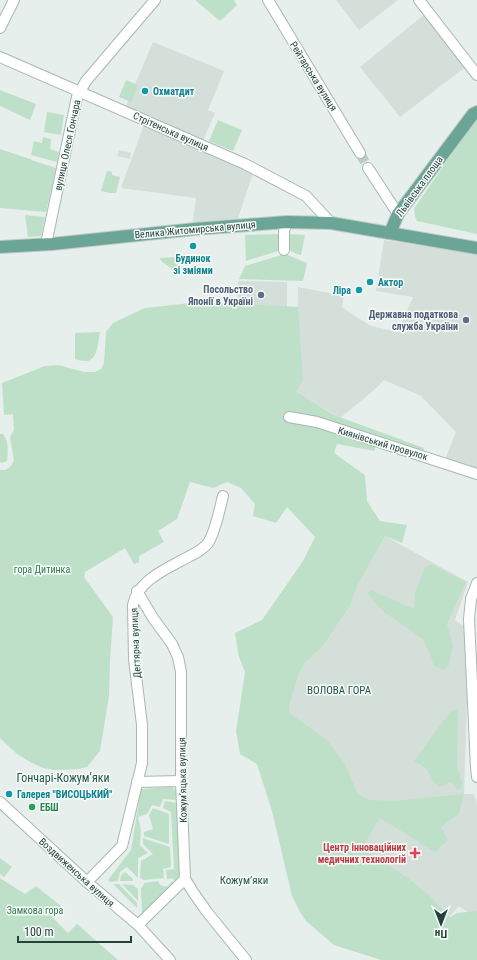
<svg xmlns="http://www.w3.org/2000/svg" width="477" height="960" viewBox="0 0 477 960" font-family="'Roboto Condensed',sans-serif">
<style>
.built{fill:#d4dfda}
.green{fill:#bfe0c8}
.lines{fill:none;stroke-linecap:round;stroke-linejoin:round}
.minor-tunnel{stroke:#bfccc8;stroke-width:10;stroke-dasharray:10 5;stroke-linecap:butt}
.minor-casing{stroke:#a8b8b2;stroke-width:12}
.major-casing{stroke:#c2cac8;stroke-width:14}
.minor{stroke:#fff;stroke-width:10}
.major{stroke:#6aa596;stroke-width:12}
.culture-dot{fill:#0f9aa8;stroke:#f7fbf9;stroke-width:1.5}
.service-dot{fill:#5c6f8a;stroke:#f7fbf9;stroke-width:1.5}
.leisure-dot{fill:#2e9e5b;stroke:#f7fbf9;stroke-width:1.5}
.health-dot{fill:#e0444e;stroke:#f7fbf9;stroke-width:1.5}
.labels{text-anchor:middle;stroke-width:3;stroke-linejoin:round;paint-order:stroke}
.street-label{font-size:10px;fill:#24423a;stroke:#f7fbf9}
.culture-label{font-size:10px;font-weight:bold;fill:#0d838f;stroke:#f7fbf9;text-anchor:start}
.service-label{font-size:10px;font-weight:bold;fill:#4e5e75;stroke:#f7fbf9;text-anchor:end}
.park-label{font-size:10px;fill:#2d7a4b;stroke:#f7fbf9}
.leisure-label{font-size:10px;font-weight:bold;fill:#27864d;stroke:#f7fbf9;text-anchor:start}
.health-label{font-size:10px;font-weight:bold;fill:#be3a42;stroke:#f7fbf9;text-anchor:end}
.neighbourhood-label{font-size:11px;fill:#1f5548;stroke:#f7fbf9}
.quarter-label{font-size:12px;fill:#1f5548;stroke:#f7fbf9}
</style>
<rect width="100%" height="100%" fill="#e6efeb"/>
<g class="built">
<path d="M336,0H398L359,30Z"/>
<path d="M425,14L467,66L400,117L360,67Z"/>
<path d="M153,42L224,71L208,110L215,113L202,143L125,108Z"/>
<path d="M145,122L254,170L237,221L192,227L196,198L121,188Z"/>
<path d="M119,150L131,153L130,159L117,156Z"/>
<path d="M384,240L477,254V471L445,460L456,432L421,396L384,380L373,391L340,418L296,391L298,287L344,296L342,307L355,316L371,326L398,332L413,297L376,291Z"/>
<path d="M238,281L287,282V309L238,307Z"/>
<path d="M385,536L468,582L455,620L465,627L467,632V698L464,794H474L477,805V918L459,906L450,916L408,884L337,846L326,739L290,713L289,708L299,674L305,663L323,646L350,606L358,585Z"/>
</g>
<g class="green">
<path d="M195,0H234L237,5L220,21Z"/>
<path d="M126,80L138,85L131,102L119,97Z"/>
<path d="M0,90L36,104L30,120L0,106Z"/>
<path d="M47,112L64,115L61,135L44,132Z"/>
<path d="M477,117V234L417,221L415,216L414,209Z"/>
<path d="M218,120L242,130L233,151L209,141Z"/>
<path d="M43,137L51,139L50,149L59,152L57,162L31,155L34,141L42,143Z"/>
<path d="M0,149L30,159L31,158V160L56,168L46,212L0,208Z"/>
<path d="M107,171L112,172V175L120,177L116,193H110L101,191Z"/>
<path d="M25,215L45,217L41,236L28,237Z"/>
<path d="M281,234L280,248L278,251L246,261L245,235Z"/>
<path d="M287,234L305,235L301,255C287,252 288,247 287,234Z"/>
<path d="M285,254L307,263L303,281L239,279L245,266Z"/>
<path d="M176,257L177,268L172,269L161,261L160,258Z"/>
<path d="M199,302L298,307L303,381L296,391L334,415L424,448L423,452L379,439L374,451L337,444L334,453L365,475L367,501L380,521L407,525L402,543L385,536L358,585L350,606L323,646L305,663L299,674L289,707L290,713L326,739L345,764L358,794L369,800L393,801L464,794L459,814L441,827L448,840L435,852L380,818L362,848L408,878L430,896L450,917L457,913L477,911V960H381L334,945L306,921L300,912L292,896L272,811L257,764L240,754L236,731L245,672L239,657L235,633L262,620L303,561L315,537L287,507L276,523L253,516L255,504L241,488L227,482L213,488L190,482L177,519L158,531L164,542L139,556V562L134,564L125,548L85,572L84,577L113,617L110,662L109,696L100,751L87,767L78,769L55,770L43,768L30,762L17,754L0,738V470H5L10,467L14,461L10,437L14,430L13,414L4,415L2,383L45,366L58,365L84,372H95L101,369L104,363L106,332L113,323L145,308Z"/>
<path d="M100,332C98,341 98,362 85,361C82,361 78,360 75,359V333Z"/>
<path d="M0,434H3C9,441 8,452 7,461L2,463L0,462Z"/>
<path d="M431,564L466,582L447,624L453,646L449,665L444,670L434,666L430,654L423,639L384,612L367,593L371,590L414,609L415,593L425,567Z"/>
<path d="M458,709L457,764L462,784L461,789L457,790L455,785L450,782L441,787L434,782L426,768L414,761L450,712Z"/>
<path d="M172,787L177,792V800L163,799L160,807L152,805L147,814L138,817L141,831L140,845L148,853L138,858V877H137L127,867L120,872L118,881L110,882L108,880L131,850L141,789Z"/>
<path d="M165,801L178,803L180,875L175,881L172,878L167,879L166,870L174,869L171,812L163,808Z"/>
<path d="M153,808L169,814V844L144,836V832L153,829L149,815Z"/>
<path d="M143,838L170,847L171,867L163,869L164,878L144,880L140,878L141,861L153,854L143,844Z"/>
<path d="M0,858L12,867L4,877L0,874Z"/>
<path d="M125,872L133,879V881H120L121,875Z"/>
<path d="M0,878L25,894L36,886L61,906L53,918L68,933L77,924L118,960H0Z"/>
<path d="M158,881C160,886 163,887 168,886L172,881L174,883L142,914L141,888L143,886L144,883Z"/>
<path d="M113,884H119L137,903V908Z"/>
<path d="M122,884L133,885L138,889V901Z"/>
</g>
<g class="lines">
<path class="minor-tunnel" d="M360,153L368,168"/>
<g class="minor-casing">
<g id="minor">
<path d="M268,0L360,153"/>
<path d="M419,0L477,75"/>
<path d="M0,28L14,0"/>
<path d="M0,57L245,164L306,196L331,223"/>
<path d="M368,168L398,214"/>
<path d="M46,244L77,97L86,81L155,0"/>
<path d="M284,250V231L287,222"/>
<path d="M289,417L317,422L477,474"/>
<path d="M477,583L471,599L469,619L476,767L477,777"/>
<path d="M137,591L153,618L172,644L178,657L181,672V781L185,879L193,892L207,912L246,960"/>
<path d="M137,782L181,781"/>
<path d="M0,802L87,882L138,925L170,960"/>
<path d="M87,882L122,846L142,763V725L134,659L133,605C137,581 166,569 186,558C194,554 203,550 208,543C215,533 220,508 223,496"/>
<path d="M138,925L185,879"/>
</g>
</g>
<g class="major-casing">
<g id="major">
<path d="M390,233L398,214L473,114L477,112"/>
<path d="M0,247L52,244L195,229L287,222L331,223L477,248"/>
</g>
</g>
<use href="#minor" class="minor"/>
<use href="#major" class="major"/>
</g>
<g class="culture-dot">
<circle cx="145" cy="91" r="4"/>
<circle cx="193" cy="246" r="4"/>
<circle cx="370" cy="282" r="4"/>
<circle cx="359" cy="290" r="4"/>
<circle cx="9" cy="794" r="4"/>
</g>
<g class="service-dot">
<circle cx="261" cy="295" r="4"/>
<circle cx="466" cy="320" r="4"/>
</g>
<circle class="leisure-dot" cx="32" cy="807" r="4"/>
<path class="health-dot" d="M413 847h4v4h4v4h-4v4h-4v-4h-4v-4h4z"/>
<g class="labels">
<g class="street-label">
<text transform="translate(314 76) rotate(58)" y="4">Рейтарська вулиця</text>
<text transform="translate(171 131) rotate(24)" y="4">Стрітенська вулиця</text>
<text transform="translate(67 145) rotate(-78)" y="4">вулиця Олеся Гончара</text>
<text transform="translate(419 186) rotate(-54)" y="4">Львівська площа</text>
<text transform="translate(195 229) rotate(-5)" y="4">Велика Житомирська вулиця</text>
<text transform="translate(383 443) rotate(17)" y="4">Киянівський провулок</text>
<text transform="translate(135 643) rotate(-93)" y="4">Дегтярна вулиця</text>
<text transform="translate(182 780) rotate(-91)" y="4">Кожумʼяцька вулиця</text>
<text transform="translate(77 872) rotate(42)" y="4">Воздвиженська вулиця</text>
</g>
<g class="culture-label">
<text x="153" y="95">Охматдит</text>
<text x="193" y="262" text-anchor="middle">Будинок<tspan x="193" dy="12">зі зміями</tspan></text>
<text x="378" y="286">Актор</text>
<text x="351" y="294" text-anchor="end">Ліра</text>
<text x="17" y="798">Галерея "ВИСОЦЬКИЙ"</text>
</g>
<g class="service-label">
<text x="253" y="293">Посольство<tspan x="253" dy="12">Японії в Україні</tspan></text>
<text x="458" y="318">Державна податкова<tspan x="458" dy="12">служба України</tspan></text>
</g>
<g class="park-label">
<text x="42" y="573">гора Дитинка</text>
<text x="35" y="914">Замкова гора</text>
</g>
<g class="leisure-label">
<text x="40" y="811">ЕБШ</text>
</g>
<g class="health-label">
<text x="406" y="851">Центр інноваційних<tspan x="406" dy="12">медичних технологій</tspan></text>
</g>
<g class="neighbourhood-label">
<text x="339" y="694">ВОЛОВА ГОРА</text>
<text x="244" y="884">Кожумʼяки</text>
</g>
<g class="quarter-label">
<text x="63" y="782">Гончарі-Кожумʼяки</text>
</g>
</g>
<g transform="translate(441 924) rotate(180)" stroke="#f7fbf9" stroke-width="3" paint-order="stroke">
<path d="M0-3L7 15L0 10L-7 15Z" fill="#24423a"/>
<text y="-6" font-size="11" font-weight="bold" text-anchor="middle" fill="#24423a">Пн</text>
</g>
<path d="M18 936v6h113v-6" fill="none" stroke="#24423a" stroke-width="2"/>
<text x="24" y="936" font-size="12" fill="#24423a" stroke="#f7fbf9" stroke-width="3" paint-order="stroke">100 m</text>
</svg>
